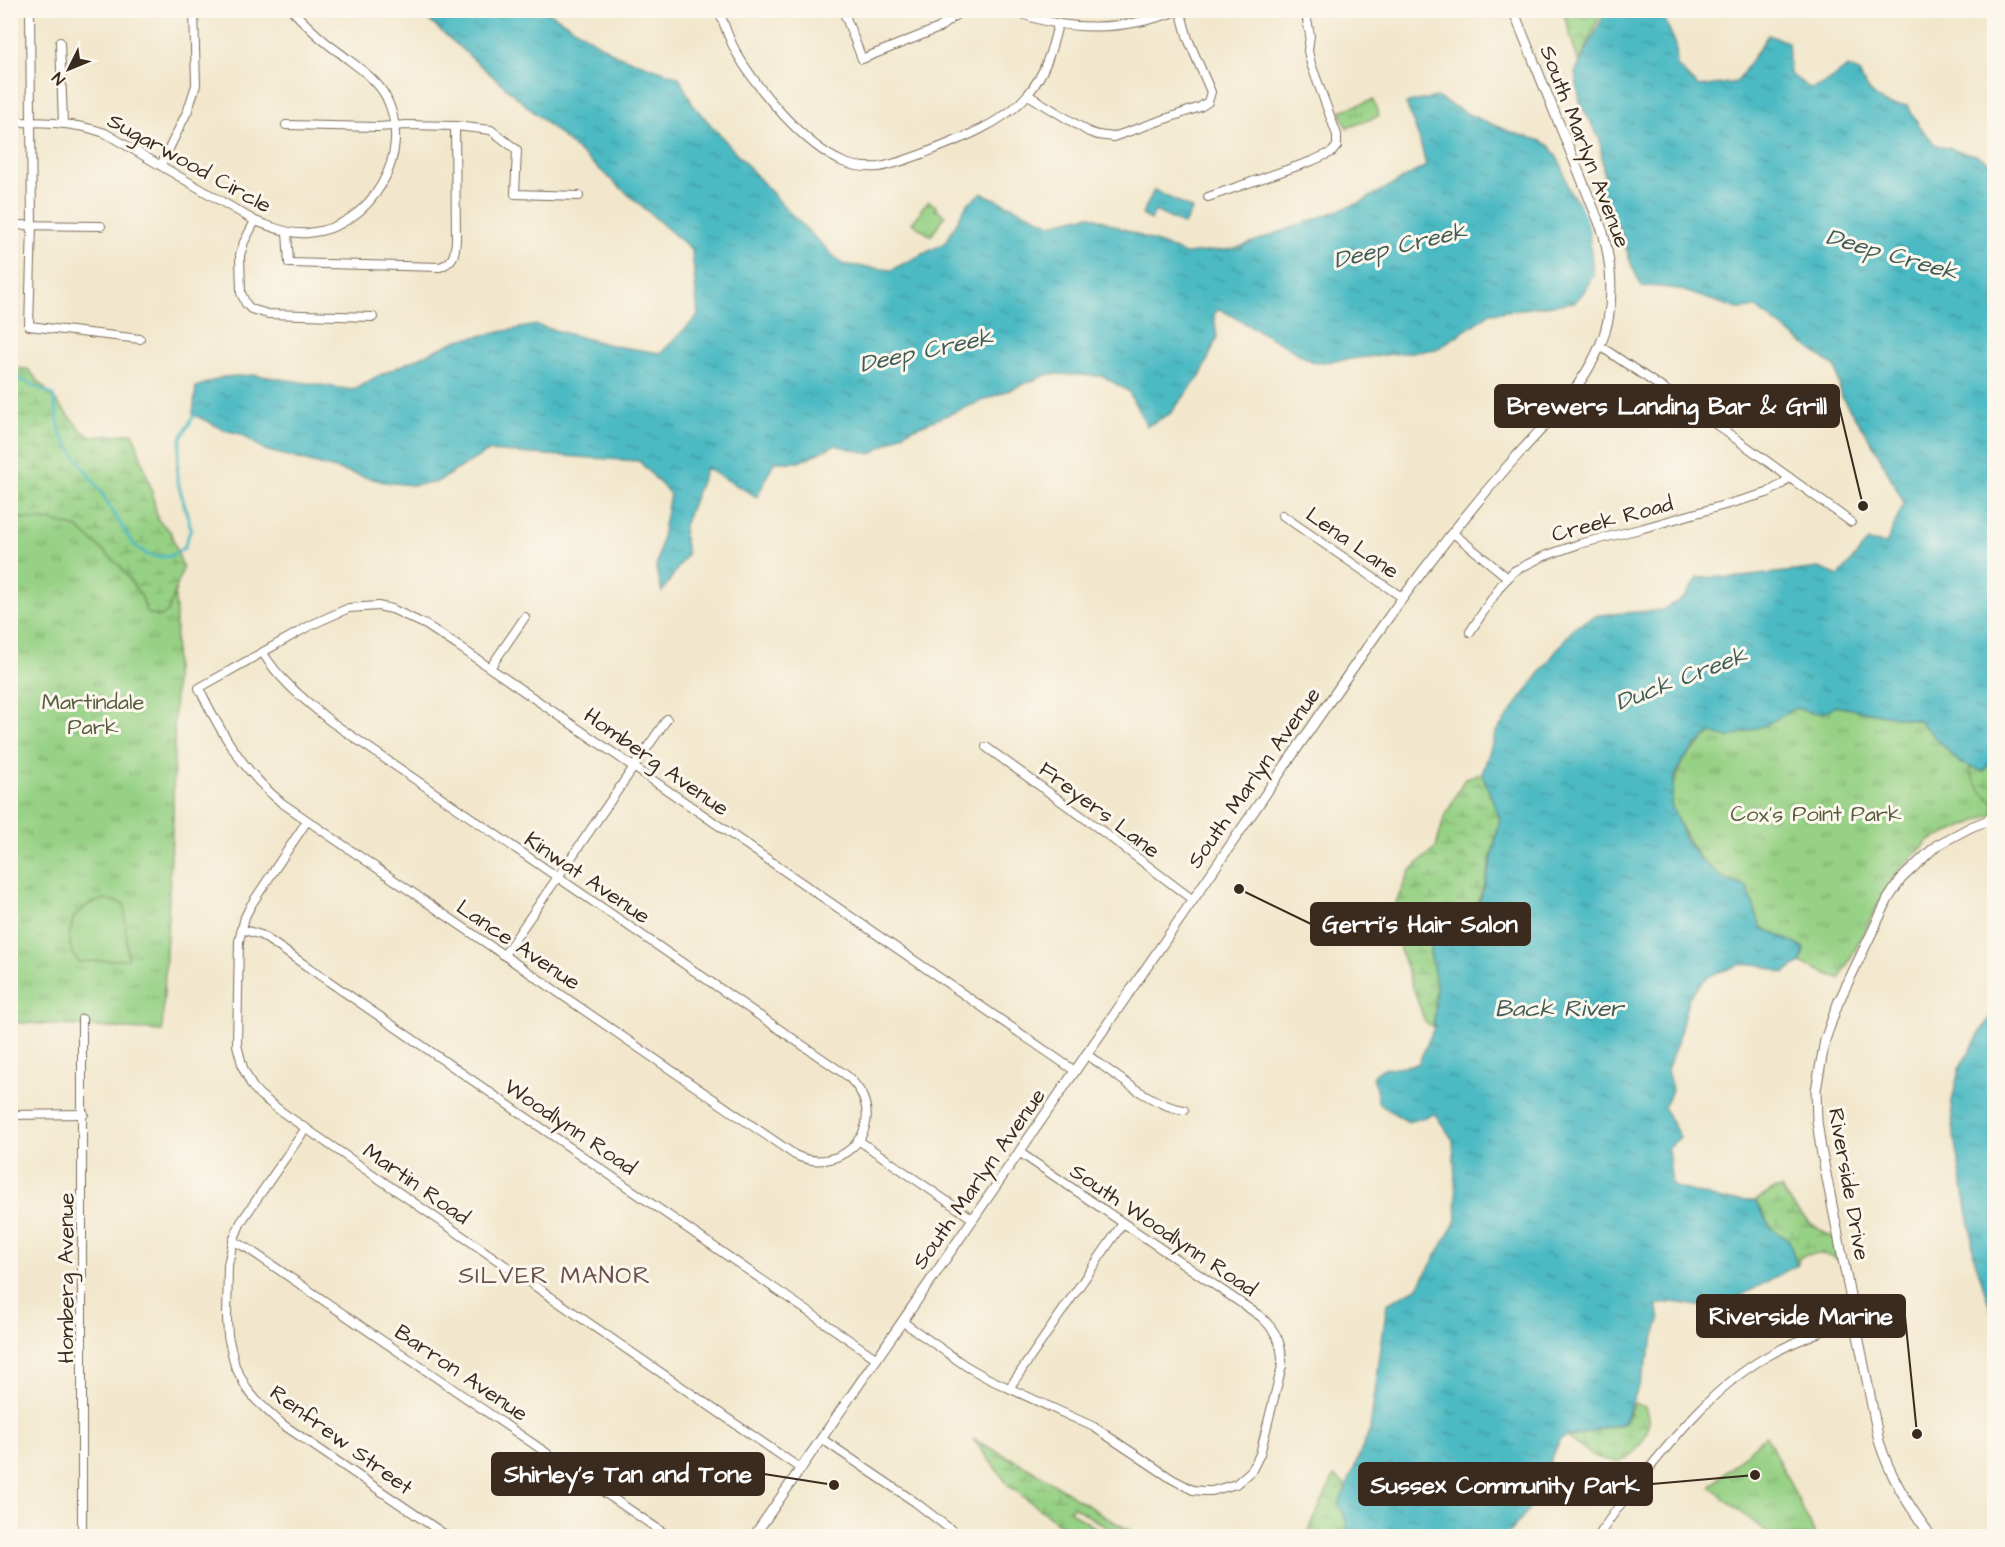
<svg xmlns="http://www.w3.org/2000/svg" width="2005" height="1547" viewBox="0 0 2005 1547" font-family="'Architects Daughter',sans-serif">
<style>
.grass{fill:url(#grass-tufts);stroke:#697e52;stroke-width:1.5}
.wetland{fill:url(#wetland-marsh);stroke:#697e52;stroke-width:1.5}
.pitch{fill:#97d185;stroke:#697e52;stroke-width:1.5}
.water{fill:url(#water-ripples);stroke:#437270;stroke-width:1.5}
.pier{fill:#f2e7cc}
.lines{fill:none;stroke-linecap:round;stroke-linejoin:round}
.stream{stroke:#4bbac3;stroke-width:3}
.minor-casing{stroke:#7b6c5b;stroke-width:10}
.tertiary-casing{stroke:#7b6c5b;stroke-width:11}
.minor{stroke:#fff;stroke-width:8}
.tertiary{stroke:#fff;stroke-width:9}
.labels{text-anchor:middle;stroke-width:6;stroke-linejoin:round;paint-order:stroke}
.street-label{font-size:22px;fill:#3b2a1e;stroke:#fbf7ec}
.park-label{font-size:22px;fill:#575c3d;stroke:#fbf7ec}
.water-label{font-size:24px;font-style:italic;fill:#415c58;stroke:#fbf7ec}
.neighbourhood-label{font-size:24px;letter-spacing:1.5px;fill:#6c504f;stroke:#fbf7ec}
.leader{fill:none;stroke:#3b2a1e;stroke-width:2}
.callout-dot{fill:#3b2a1e;stroke:#fbf7ec;stroke-width:2}
.callout{fill:#3b2a1e;stroke:#3b2a1e;stroke-width:2}
.callout-label{font-size:24px;text-anchor:middle;font-weight:bold;fill:#fff}
</style>
<defs>
<pattern id="grass-tufts" width="24" height="20" patternUnits="userSpaceOnUse" patternTransform="scale(1.5)"><rect width="24" height="20" fill="#97d185"/><path d="M3 7l-1-3M5 7V3M7 7l1-3M15 17l-1-3M17 17v-4M19 17l1-3" fill="none" stroke="#7caa6c"/></pattern>
<pattern id="wetland-marsh" width="20" height="14" patternUnits="userSpaceOnUse" patternTransform="scale(1.5)"><rect width="20" height="14" fill="#97d185"/><path d="M1 5h8M5 5V1M11 12h8M15 12V8" fill="none" stroke="#7caa6c"/></pattern>
<pattern id="water-ripples" width="26" height="14" patternUnits="userSpaceOnUse" patternTransform="scale(1.5)"><rect width="26" height="14" fill="#4bbac3"/><path d="M2 4q2-2 4 0t4 0M15 11q2-2 4 0t4 0" fill="none" stroke="#40979e"/></pattern>
</defs>
<rect width="100%" height="100%" fill="#fbf7ec"/>
<filter id="ink" filterUnits="userSpaceOnUse"><feTurbulence type="fractalNoise" baseFrequency=".0167" numOctaves="2"/><feDisplacementMap in="SourceGraphic" scale="12" xChannelSelector="R" yChannelSelector="G"/><feConvolveMatrix kernelMatrix="1 2 1 2 8 2 1 2 1" color-interpolation-filters="sRGB"/></filter>
<filter id="wash" filterUnits="userSpaceOnUse"><feTurbulence type="fractalNoise" baseFrequency=".008" numOctaves="4" result="noise"/><feDisplacementMap in="SourceGraphic" scale="24" xChannelSelector="R" yChannelSelector="G"/><feGaussianBlur stdDeviation="1.35" result="paint"/><feColorMatrix in="noise" values="0 0 0 0 0 0 0 0 0 0 0 0 0 0 0 0 0 1.4 0 .05"/><feComposite in="paint" operator="in"/></filter>
<g filter="url(#wash)">
<rect width="100%" height="100%" fill="#f2e7cc"/>
<g class="grass">
<path d="M1373,100L1379,116L1347,128L1340,111Z"/>
<path d="M929,201L936,206L935,210H938L945,216L931,236L912,223L921,212V209Z"/>
<path d="M17,405L173,573L176,612L173,816L162,1031L11,1022L10,583Z"/>
<path d="M1835,706L1919,721L1960,763L1984,772L1994,754V814L1929,841L1892,878L1840,979L1801,963L1804,948L1761,927L1747,887L1721,877L1697,855L1678,823L1671,804L1673,786L1685,758L1711,733L1728,737L1795,708L1812,713Z"/>
<path d="M1766,1435L1816,1536H1771L1710,1487Z"/>
</g>
<g class="wetland">
<path d="M1566,10L1602,11L1579,64L1564,14Z"/>
<path d="M10,368L28,369L81,430L91,437L133,433L151,488L158,520L170,531L183,568L168,612L158,617L146,612L142,597L120,566L78,528L52,521L11,518Z"/>
<path d="M1994,753V802C1982,795 1975,783 1969,771L1972,767L1984,772Z"/>
<path d="M1482,774L1500,819L1485,884L1469,924L1431,944L1430,952L1436,983L1434,1028L1425,1022L1400,950L1392,911L1410,871L1436,847L1444,818L1465,778Z"/>
<path d="M1781,1188C1796,1213 1810,1225 1835,1239L1839,1260C1825,1254 1815,1251 1800,1257L1797,1265L1788,1240L1772,1229L1755,1201L1773,1190Z"/>
<path d="M1634,1403L1645,1407C1647,1412 1649,1419 1648,1425C1647,1440 1630,1462 1614,1462C1598,1462 1581,1447 1568,1438L1624,1423Z"/>
<path d="M973,1439L1029,1468L1112,1521L1141,1536H1120L1073,1506L1070,1511L1108,1536H1076L1009,1486Z"/>
<path d="M1334,1476L1347,1486L1339,1505L1345,1516L1349,1536H1306Z"/>
</g>
<path class="pitch" d="M105,899L124,904L128,959L79,962L72,953L69,936L74,917L89,904Z"/>
<g class="water">
<path d="M418,11H547L616,55L679,77L693,105L792,215L842,264L891,270L945,243L967,204L982,193L1051,224L1089,215L1185,254L1234,249L1359,203L1426,166L1420,141L1406,103L1436,97L1472,116L1513,133L1539,140L1550,146L1562,166L1569,190L1578,203L1600,194L1604,179L1600,140L1580,102L1575,73L1606,11H1661L1676,45L1677,66L1698,87L1737,82L1768,35L1788,42L1790,74L1811,89L1822,85L1848,67L1859,72C1863,84 1874,100 1888,104C1893,106 1901,105 1907,105L1919,126L1936,145L1975,155L1994,164V753L1984,772L1960,763L1919,721L1835,706C1820,717 1812,713 1795,708L1766,725L1728,738L1711,733L1696,745L1682,762L1674,779L1671,804L1684,837L1700,860L1725,880L1747,887L1761,927L1804,948L1801,963L1784,973L1757,964L1738,965L1707,977L1689,997L1678,1040L1667,1070L1672,1090L1664,1108L1680,1137L1668,1148L1672,1186L1722,1200L1755,1201L1772,1229L1789,1240L1797,1265L1717,1309L1673,1302L1657,1305L1660,1320L1639,1386L1623,1423L1560,1439L1531,1507L1506,1536H1349L1345,1516L1339,1505L1370,1429L1387,1304L1418,1287L1457,1219L1453,1140L1435,1114L1408,1122L1379,1104L1373,1076L1382,1069L1418,1064L1434,1028L1436,983L1430,952L1431,944L1469,924L1478,907L1490,867L1500,819L1482,774L1496,732L1574,627L1598,615L1662,610L1684,598L1698,578L1719,577L1733,578L1819,568L1839,576L1868,541L1886,544L1904,503L1874,446L1841,396L1836,368L1756,308L1738,309L1678,289L1652,286L1642,287L1631,264L1620,228L1614,223L1589,231L1593,275L1583,293L1575,302L1491,313L1437,349L1315,363L1220,309L1214,314L1217,338L1201,375L1170,414L1147,426L1128,391L1103,376L1049,374L907,431L871,454L835,445L799,462H774L757,497L706,468L683,528L687,554L662,592L656,569L670,494L639,461L488,451L435,483L412,485L384,482L265,450L241,434L224,430L193,414L196,387L223,377L255,375L353,390L376,377L458,340L536,325L614,346L661,353L698,316L692,250Z"/>
<path d="M1154,190L1192,209L1184,225L1155,211L1150,220L1142,215Z"/>
<path d="M1994,1010V1320L1974,1257L1971,1230L1955,1144L1951,1105L1959,1069Z"/>
</g>
<path class="pier" d="M1597,192L1611,227L1592,233V235L1578,198L1579,200Z"/>
<g class="lines">
<path class="stream" d="M10,383L20,379L53,395L61,435L101,492L132,543L146,554L158,557L170,556L184,548L191,528L177,479L178,459L181,438L196,412"/>
</g>
</g>
<g filter="url(#ink)">
<g class="lines">
<g class="minor-casing">
<g id="minor">
<path d="M30,10L32,226L29,326L140,339"/>
<path d="M719,10C724,25 729,39 736,52C757,89 805,146 843,162C855,167 866,168 879,167C893,165 908,159 922,154C956,141 1005,123 1028,94C1045,74 1052,49 1058,24"/>
<path d="M843,10L862,59L939,28L962,10"/>
<path d="M1012,10C1065,33 1126,31 1179,10"/>
<path d="M60,42L63,123"/>
<path d="M1028,95L1089,132L1098,135L1113,137L1200,107L1208,102L1211,92L1188,39L1180,10"/>
<path d="M10,122C43,122 74,122 105,133L255,221C272,227 290,235 308,233C371,228 415,154 386,97C376,78 356,66 340,53C322,41 307,26 292,10"/>
<path d="M286,125L378,127L406,125L455,126L456,240C455,254 454,262 440,267L289,263L287,232"/>
<path d="M455,126L491,130L517,150L515,194L579,196"/>
<path d="M161,165L188,110L196,85L194,10"/>
<path d="M1208,197L1312,161L1332,152L1337,146V135L1311,64L1308,51L1310,35L1305,10"/>
<path d="M255,221L244,242L240,255L241,293L246,304L251,309L268,314L373,317"/>
<path d="M10,225L101,226"/>
<path d="M1600,346L1707,418L1851,522"/>
<path d="M1282,515L1403,598"/>
<path d="M1453,533L1508,578"/>
<path d="M1470,632L1501,585L1514,571L1542,557L1579,544L1640,529L1767,493L1782,484L1789,477"/>
<path d="M263,653C280,681 305,700 330,721L846,1075C852,1080 857,1086 861,1093C883,1136 837,1175 795,1155L282,803C243,771 221,733 199,688L311,625L349,608L378,606L392,609L426,625L458,646L1075,1071"/>
<path d="M490,668L525,617"/>
<path d="M986,747L1098,828L1193,900"/>
<path d="M307,821L251,905L245,917L239,941L237,1045L243,1068L252,1086L260,1095L282,1112L801,1469"/>
<path d="M241,929L261,935L276,945L877,1359"/>
<path d="M504,955L667,719"/>
<path d="M1086,1054C1114,1073 1152,1106 1184,1110"/>
<path d="M10,1115L84,1114"/>
<path d="M306,1128L241,1222L233,1241L228,1265L227,1319L228,1336L235,1366L247,1389L257,1401L282,1424L447,1536"/>
<path d="M858,1140L973,1219"/>
<path d="M233,1241L247,1248L668,1536"/>
<path d="M903,1322L966,1366L989,1379L1094,1427L1172,1479L1193,1490L1203,1491H1212L1236,1484L1252,1470L1260,1454L1282,1366C1283,1345 1276,1330 1260,1316L1019,1152"/>
<path d="M1010,1387L1123,1223"/>
<path d="M822,1439L915,1502L959,1536"/>
<path d="M82,1536V1019"/>
<path d="M1599,1536C1610,1516 1625,1499 1639,1481C1675,1436 1715,1386 1766,1357C1794,1341 1824,1330 1854,1320"/>
</g>
</g>
<g class="tertiary-casing">
<g id="tertiary">
<path d="M754,1536C894,1334 1033,1132 1173,929C1239,833 1304,737 1371,642C1413,582 1459,522 1507,467C1539,430 1579,394 1599,348C1616,311 1613,271 1603,232L1513,10"/>
<path d="M1931,1536C1909,1506 1890,1477 1879,1441L1821,1149L1817,1121L1816,1090L1825,1040L1838,1003L1888,899L1901,879L1937,845L1971,827L1994,818"/>
</g>
</g>
<use href="#minor" class="minor"/>
<use href="#tertiary" class="tertiary"/>
</g>
</g>
<g class="labels">
<g class="street-label">
<text transform="translate(1586 146) rotate(69)" y="8">South Marlyn Avenue</text>
<text transform="translate(190 162) rotate(29)" y="8">Sugarwood Circle</text>
<text transform="translate(1612 518) rotate(-15)" y="8">Creek Road</text>
<text transform="translate(1353 542) rotate(35)" y="8">Lena Lane</text>
<text transform="translate(657 761) rotate(35)" y="8">Homberg Avenue</text>
<text transform="translate(1253 777) rotate(-55)" y="8">South Marlyn Avenue</text>
<text transform="translate(1100 809) rotate(37)" y="8">Freyers Lane</text>
<text transform="translate(588 877) rotate(34)" y="8">Kinwat Avenue</text>
<text transform="translate(519 944) rotate(34)" y="8">Lance Avenue</text>
<text transform="translate(571 1126) rotate(34)" y="8">Woodlynn Road</text>
<text transform="translate(978 1178) rotate(-55)" y="8">South Marlyn Avenue</text>
<text transform="translate(417 1183) rotate(35)" y="8">Martin Road</text>
<text transform="translate(1850 1184) rotate(80)" y="8">Riverside Drive</text>
<text transform="translate(1164 1229) rotate(34)" y="8">South Woodlynn Road</text>
<text transform="translate(65 1278) rotate(-90)" y="8">Homberg Avenue</text>
<text transform="translate(462 1372) rotate(34)" y="8">Barron Avenue</text>
<text transform="translate(342 1439) rotate(36)" y="8">Renfrew Street</text>
</g>
<g class="park-label">
<text x="93" y="709">Martindale<tspan x="93" dy="25">Park</tspan></text>
<text x="1816" y="821">Cox's Point Park</text>
</g>
<g class="water-label">
<text transform="translate(1400 245) rotate(-13)" y="8">Deep Creek</text>
<text transform="translate(1892 254) rotate(16)" y="8">Deep Creek</text>
<text transform="translate(926 350) rotate(-12)" y="8">Deep Creek</text>
<text transform="translate(1681 678) rotate(-21)" y="8">Duck Creek</text>
<text x="1559" y="1016">Back River</text>
</g>
<g class="neighbourhood-label">
<text x="555" y="1283">SILVER MANOR</text>
</g>
</g>
<path class="leader" d="M1863 506L1839 406M1239 889L1311 924M1917 1434L1905 1316M834 1485L764 1474M1755 1475L1652 1484"/>
<g class="callout-dot">
<circle cx="1863" cy="506" r="6"/>
<circle cx="1239" cy="889" r="6"/>
<circle cx="1917" cy="1434" r="6"/>
<circle cx="834" cy="1485" r="6"/>
<circle cx="1755" cy="1475" r="6"/>
</g>
<g class="callout">
<rect x="1495" y="385" width="344" height="42" rx="6"/>
<rect x="1311" y="903" width="219" height="42" rx="6"/>
<rect x="1697" y="1295" width="208" height="42" rx="6"/>
<rect x="492" y="1453" width="272" height="42" rx="6"/>
<rect x="1359" y="1463" width="293" height="42" rx="6"/>
</g>
<g class="callout-label">
<text x="1667" y="414">Brewers Landing Bar &amp; Grill</text>
<text x="1420" y="932">Gerri's Hair Salon</text>
<text x="1801" y="1324">Riverside Marine</text>
<text x="628" y="1482">Shirley's Tan and Tone</text>
<text x="1505" y="1493">Sussex Community Park</text>
</g>
<rect width="2005" height="1547" fill="none" stroke="#fbf7ec" stroke-width="36"/>
<g transform="translate(69 69) rotate(227)" stroke="#fbf7ec" stroke-width="4.5" paint-order="stroke">
<path d="M0-4.5L10 22L0 15L-10 22Z" fill="#3b2a1e"/>
<text y="-9" font-size="16" font-weight="bold" text-anchor="middle" fill="#3b2a1e">N</text>
</g>
</svg>
